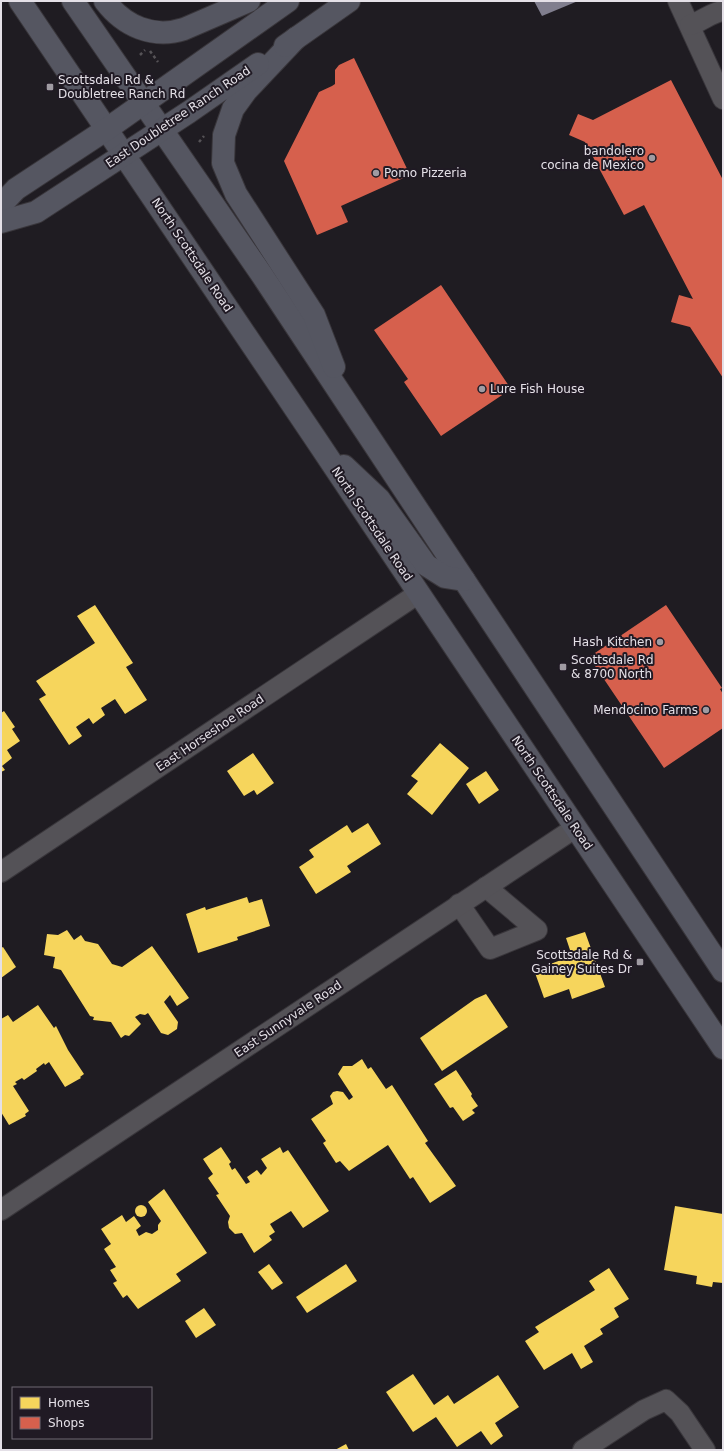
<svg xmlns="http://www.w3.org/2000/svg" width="724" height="1451" viewBox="0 0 724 1451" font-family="'DejaVu Sans',sans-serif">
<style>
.homes{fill:#f6d55c}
.shops{fill:#d6604d}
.building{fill:#807e8e}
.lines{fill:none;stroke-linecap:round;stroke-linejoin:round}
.minor-casing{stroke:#39363b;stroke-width:22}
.major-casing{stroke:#39363b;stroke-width:24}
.path{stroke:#565357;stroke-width:2.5;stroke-dasharray:3 3;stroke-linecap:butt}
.minor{stroke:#545257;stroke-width:20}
.major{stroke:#555661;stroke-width:22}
.poi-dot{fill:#9f9ba2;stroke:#201a24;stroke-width:1.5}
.labels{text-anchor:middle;stroke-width:4;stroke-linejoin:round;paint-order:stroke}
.poi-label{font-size:12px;fill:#e4e0e7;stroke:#201a24;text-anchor:start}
.street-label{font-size:12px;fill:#e4e0e7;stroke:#201a24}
</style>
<rect width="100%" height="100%" fill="#1f1c22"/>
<g class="homes">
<path d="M95,605L133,663L126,667L147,700L125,714L115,699L101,708L105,715L93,724L89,718L76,727L82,736L69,745L39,699L46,695L36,681L95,643L77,616Z"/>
<path d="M4,711L15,727L12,729L20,741L7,750L12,758L2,766L5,770L1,772V713Z"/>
<path d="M440,743L469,768L432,815L407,794L418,781L411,776Z"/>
<path d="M253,753L274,783L257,795L254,790L244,796L227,771Z"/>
<path d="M486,771L499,790L479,804L466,784Z"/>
<path d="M368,823L381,844L347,866L351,872L316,894L299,867L314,857L309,850L347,825L352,833Z"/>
<path d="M247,897L249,903L262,899L270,926L237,937L238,940L198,953L186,914L205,907L206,910Z"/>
<path d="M67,930L74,940L81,935L85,941L98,944L112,964L122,967L152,946L189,998L177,1006L170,995L164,1002L178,1022L177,1029L168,1035L161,1033L148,1013L145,1015L140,1014L135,1017L141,1024L129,1036L125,1035L121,1038L111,1022L93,1020L94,1017L90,1016L61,970L53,968L55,957L44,955L47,934L58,935Z"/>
<path d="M585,932L605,987L572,999L569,989L544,998L534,970L572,956L566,938Z"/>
<path d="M3,947L16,967L1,978V948Z"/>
<path d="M486,994L508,1027L442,1071L420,1038L475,999Z"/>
<path d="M38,1005L54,1028L56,1026L68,1050L84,1074L80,1077L81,1078L65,1087L49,1062L45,1065L44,1063L36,1069L37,1071L24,1080L22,1078L15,1082L17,1084L13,1086L29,1111L25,1114L26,1116L9,1125L1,1112V1019L8,1015L13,1022Z"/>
<path d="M362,1059L368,1069L371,1067L386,1089L392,1085L428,1141L425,1143L456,1186L430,1203L413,1177L410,1179L388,1145L349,1171L340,1161L336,1163L323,1143L326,1141L311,1119L333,1104L330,1096L333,1092L337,1091L343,1092L349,1100L353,1097L338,1074L343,1066H352Z"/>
<path d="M456,1070L472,1094L471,1096L478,1106L472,1110L475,1113L463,1121L453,1107L450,1108L434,1084Z"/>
<path d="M221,1147L231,1162L229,1164L232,1170L235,1168L246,1184L250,1182L247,1177L257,1170L261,1175L267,1168L261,1159L280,1147L283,1153L288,1150L329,1211L303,1228L291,1211L270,1224L275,1232L269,1236L272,1240L254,1253L242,1233L235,1234L229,1228L228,1222L230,1216L216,1195L219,1194L208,1178L213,1174L203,1159Z"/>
<path d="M164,1189L207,1253L176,1274L181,1281L138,1309L127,1295L123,1298L113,1283L117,1281L110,1270L116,1267L104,1249L111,1244L101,1229L122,1215L126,1222L134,1216L141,1226L136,1230L139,1236L146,1232L152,1234L158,1230V1225L161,1221L148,1202Z"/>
<circle cx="141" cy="1211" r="6"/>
<path d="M675,1206L723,1214V1283L713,1282L712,1287L696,1284L697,1276L664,1270Z"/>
<path d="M269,1264L283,1283L272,1290L258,1272Z"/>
<path d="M346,1264L357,1281L307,1313L296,1297Z"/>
<path d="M609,1268L629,1299L614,1308L619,1317L600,1329L603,1334L584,1346L593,1362L581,1369L572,1353L544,1370L525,1341L539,1332L535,1327L595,1290L589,1281Z"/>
<path d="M204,1308L216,1325L196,1338L185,1321Z"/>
<path d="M413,1374L434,1405L448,1395L454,1404L498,1375L519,1407L495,1423L503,1436L491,1445L481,1431L457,1447L436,1417L413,1432L386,1392Z"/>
<path d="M346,1444L349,1450H335Z"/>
</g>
<g class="shops">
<path d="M354,58L410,175L341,206L348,222L317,235L284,161L319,92L332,86L335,84V70L339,65Z"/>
<path d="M671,80L723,180V378L690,327L671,322L679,295L693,299L644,205L624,215L585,142L569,135L578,114L593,120Z"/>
<path d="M441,285L511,389L441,436L404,382L408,379L374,330Z"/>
<path d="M666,605L722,688L720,689L723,694V728L664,768L589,657Z"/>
</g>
<path class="building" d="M534,1H578L542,16Z"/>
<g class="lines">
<g class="minor-casing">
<g id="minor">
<path d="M678,1L723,99"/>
<path d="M690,25C701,22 712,12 723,11"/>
<path d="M1,872L419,593"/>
<path d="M459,904L490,949L537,930L486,887"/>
<path d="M1,1210L575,828"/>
<path d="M583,1450L644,1410L666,1400L680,1413L705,1450"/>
</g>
</g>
<g class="major-casing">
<g id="major">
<path d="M20,1L315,438L723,1048"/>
<path d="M73,1L262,275L723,971"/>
<path d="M105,1C124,26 153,39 184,29L249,1"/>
<path d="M296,38L246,91L233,109L224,135L223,163L236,194L314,315L334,367"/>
<path d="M285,46L349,1"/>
<path d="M1,205L16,189L107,129L288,1"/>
<path d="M1,222L36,212L189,112L258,64"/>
<path d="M344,466L379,499L426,565L445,577L464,580"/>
</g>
</g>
<g class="path">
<path d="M150,51L158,62"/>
<path d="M140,55L145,50"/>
<path d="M199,142L204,136"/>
</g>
<use href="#minor" class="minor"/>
<use href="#major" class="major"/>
</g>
<g class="poi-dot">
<rect x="46" y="83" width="8" height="8" rx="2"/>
<circle cx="652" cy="158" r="4"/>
<circle cx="376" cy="173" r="4"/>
<circle cx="482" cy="389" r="4"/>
<circle cx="660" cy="642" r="4"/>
<rect x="559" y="663" width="8" height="8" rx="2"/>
<circle cx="706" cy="710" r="4"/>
<rect x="636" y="958" width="8" height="8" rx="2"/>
</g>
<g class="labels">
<g class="poi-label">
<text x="58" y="84">Scottsdale Rd &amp;<tspan x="58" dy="14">Doubletree Ranch Rd</tspan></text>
<text x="644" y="155" text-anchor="end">bandolero<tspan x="644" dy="14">cocina de Mexico</tspan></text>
<text x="384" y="177">Pomo Pizzeria</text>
<text x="490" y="393">Lure Fish House</text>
<text x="652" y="646" text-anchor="end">Hash Kitchen</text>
<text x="571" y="664">Scottsdale Rd<tspan x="571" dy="14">&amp; 8700 North</tspan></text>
<text x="698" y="714" text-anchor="end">Mendocino Farms</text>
<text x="632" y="959" text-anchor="end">Scottsdale Rd &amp;<tspan x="632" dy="14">Gainey Suites Dr</tspan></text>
</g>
<g class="street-label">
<text transform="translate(178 117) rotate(-34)" y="4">East Doubletree Ranch Road</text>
<text transform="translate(192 255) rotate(56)" y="4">North Scottsdale Road</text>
<text transform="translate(372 524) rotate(56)" y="4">North Scottsdale Road</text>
<text transform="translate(210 733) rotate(-34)" y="4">East Horseshoe Road</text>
<text transform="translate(552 793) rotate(56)" y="4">North Scottsdale Road</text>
<text transform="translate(288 1019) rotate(-34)" y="4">East Sunnyvale Road</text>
</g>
</g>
<rect width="724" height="1451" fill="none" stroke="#e4e0e7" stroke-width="4"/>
<rect x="12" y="1387" width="140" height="52" fill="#201a24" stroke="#6e6972"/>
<rect x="20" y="1397" width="20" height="12" fill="#f6d55c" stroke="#6e6972"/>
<text x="48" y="1407" font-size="12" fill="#e4e0e7">Homes</text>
<rect x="20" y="1417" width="20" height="12" fill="#d6604d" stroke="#6e6972"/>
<text x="48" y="1427" font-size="12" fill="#e4e0e7">Shops</text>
</svg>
